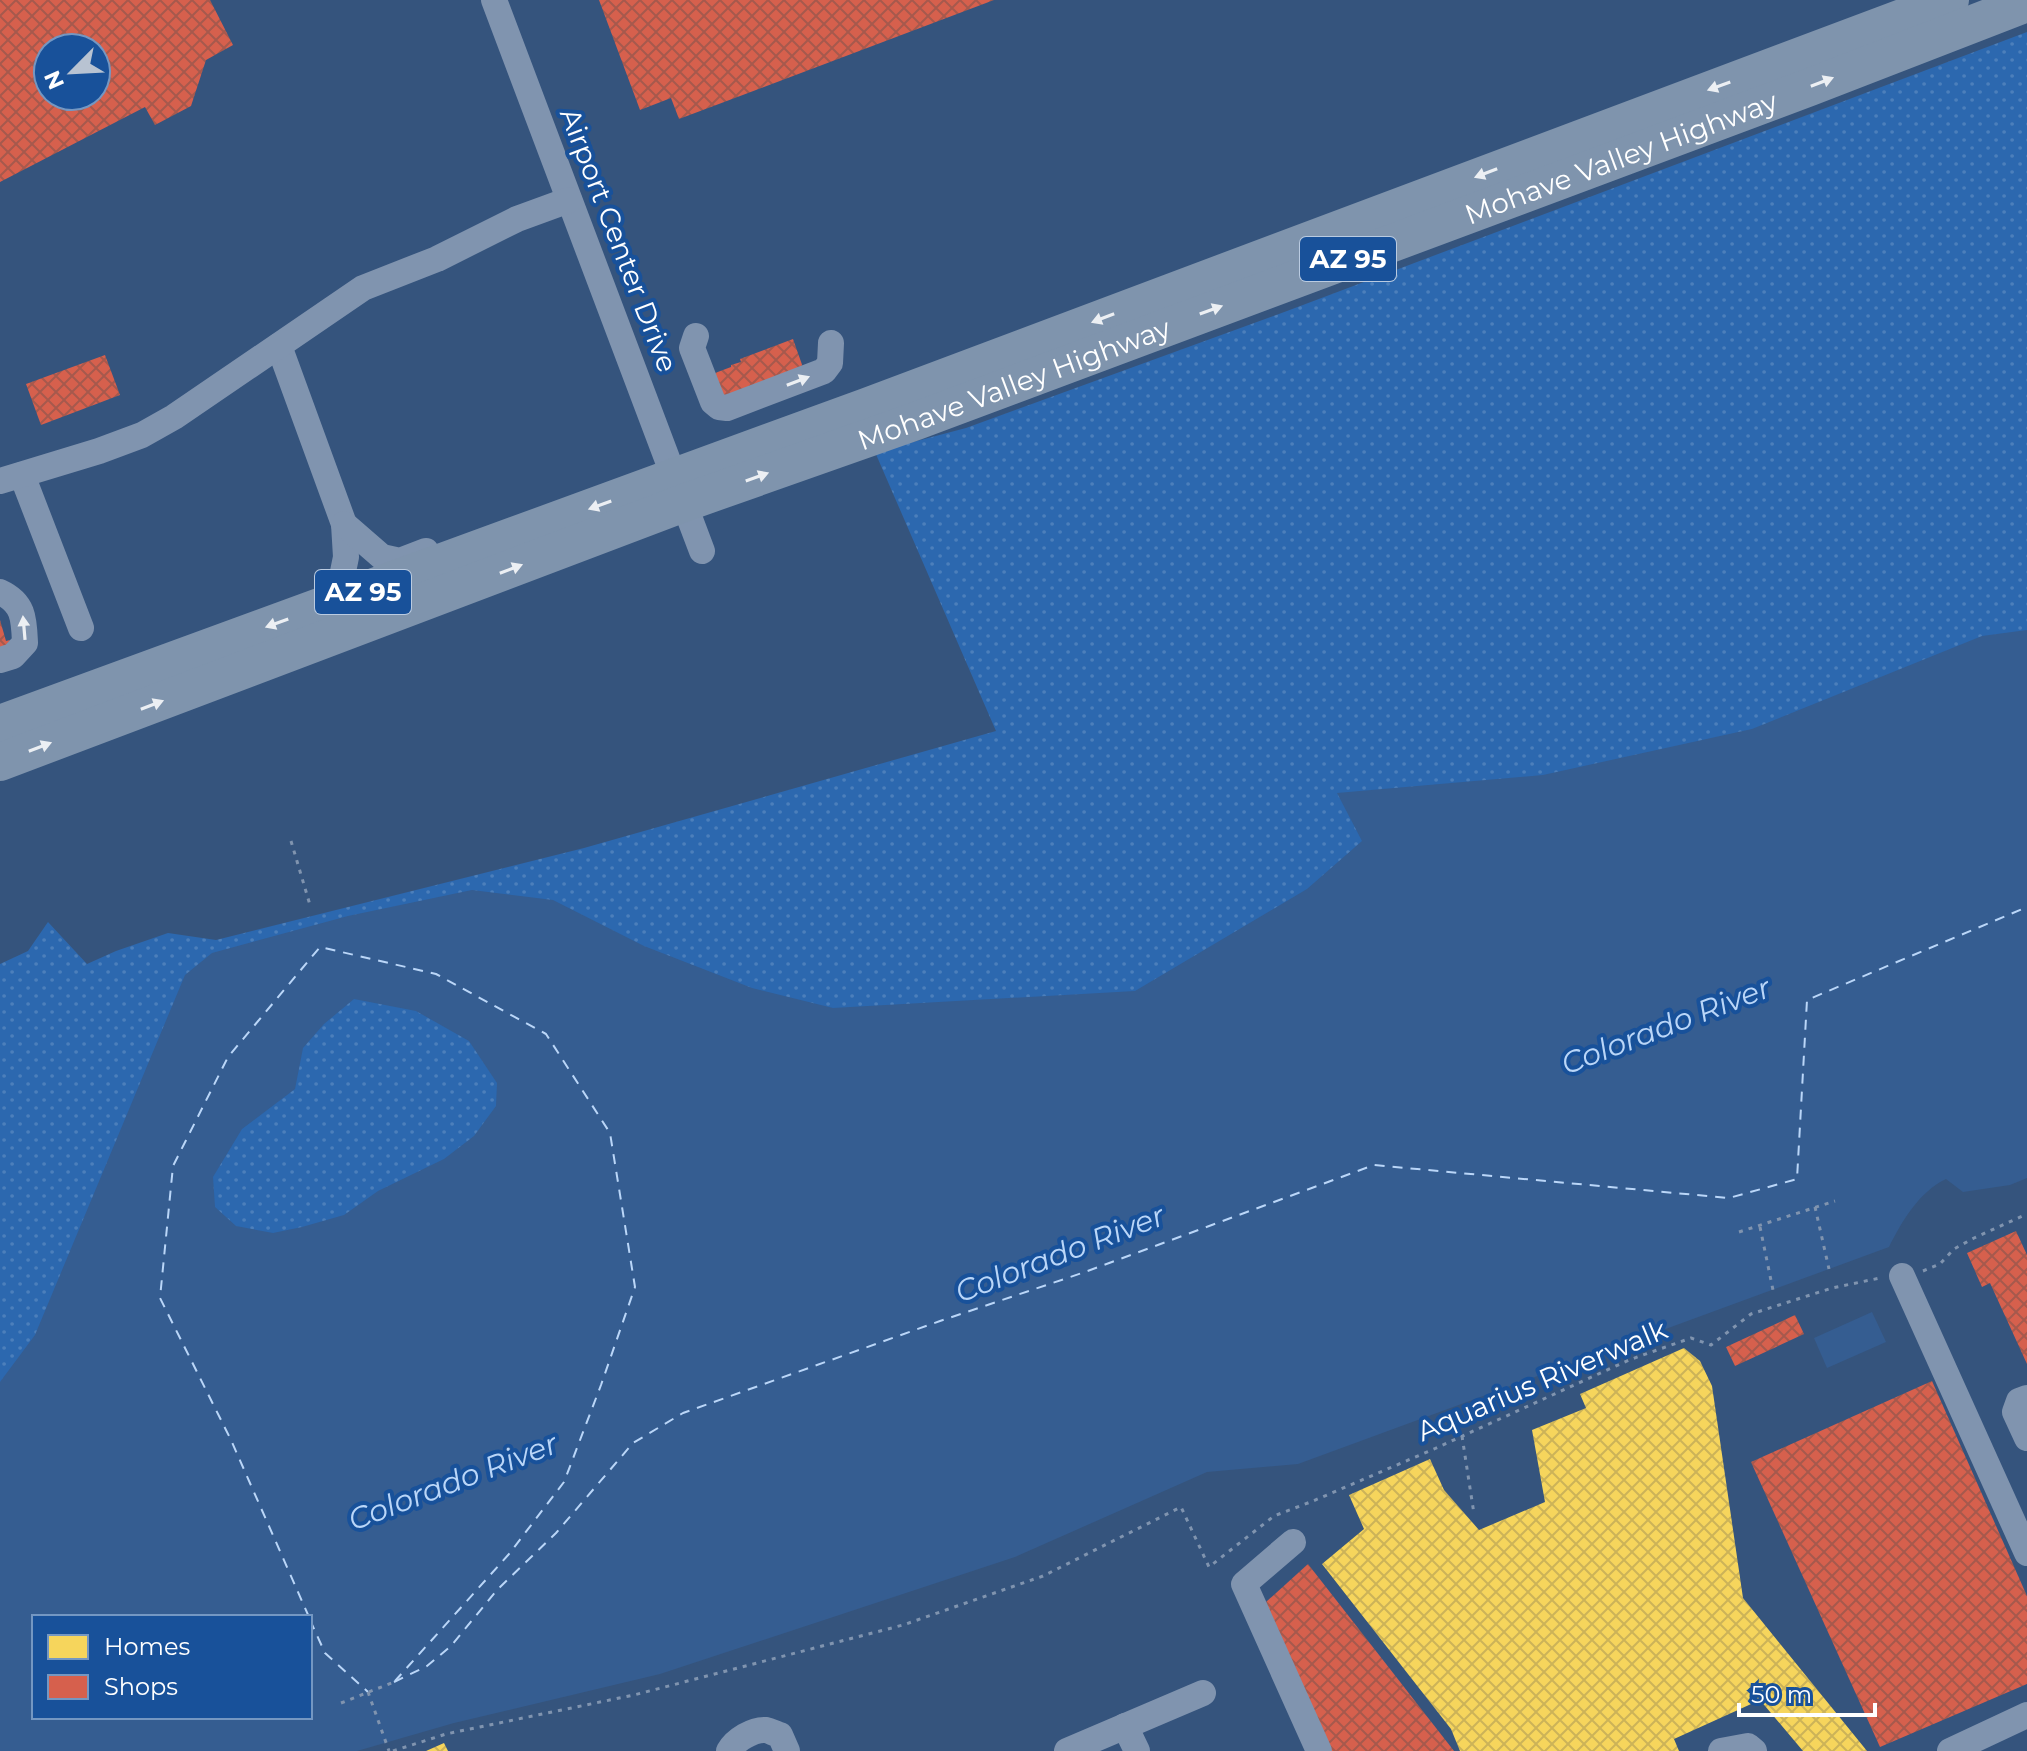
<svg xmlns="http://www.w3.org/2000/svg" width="2027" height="1751" viewBox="0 0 2027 1751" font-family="Montserrat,sans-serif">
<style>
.grass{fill:url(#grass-dots)}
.water{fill:#355d91;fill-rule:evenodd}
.homes{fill:url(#homes-cross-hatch)}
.shops{fill:url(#shops-cross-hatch);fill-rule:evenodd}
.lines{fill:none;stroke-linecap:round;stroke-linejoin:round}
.ferry{stroke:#bad6f8;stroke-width:2;stroke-dasharray:10 8;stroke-linecap:butt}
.path{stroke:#8094af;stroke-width:3;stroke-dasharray:4 6;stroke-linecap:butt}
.minor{stroke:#8094af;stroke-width:26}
.highway{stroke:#7f94ad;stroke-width:38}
.oneway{fill:#eceff3}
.labels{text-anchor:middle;stroke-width:8;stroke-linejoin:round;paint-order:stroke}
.shield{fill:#18519a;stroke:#bacbe1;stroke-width:2}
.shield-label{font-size:26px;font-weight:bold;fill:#fff}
.street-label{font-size:28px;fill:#fff;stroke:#18519a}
.water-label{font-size:30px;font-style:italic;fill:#bad6f8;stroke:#18519a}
</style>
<defs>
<pattern id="grass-dots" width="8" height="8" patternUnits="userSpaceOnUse" patternTransform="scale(2)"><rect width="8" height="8" fill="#2c68af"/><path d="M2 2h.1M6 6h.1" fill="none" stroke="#4c7fbb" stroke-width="1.8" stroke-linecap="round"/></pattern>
<pattern id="homes-cross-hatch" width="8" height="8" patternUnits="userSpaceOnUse" patternTransform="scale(2)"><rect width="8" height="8" fill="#f6d55c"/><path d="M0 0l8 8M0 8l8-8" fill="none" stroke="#ccb358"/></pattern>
<pattern id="shops-cross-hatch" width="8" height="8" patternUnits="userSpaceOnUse" patternTransform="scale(2)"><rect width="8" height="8" fill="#d6604d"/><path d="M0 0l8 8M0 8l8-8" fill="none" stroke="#a6594d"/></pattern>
</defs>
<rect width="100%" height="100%" fill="#35547d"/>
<path class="grass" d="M2027,32V677L0,1418V964L28,951L48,922L87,964L116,951L168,933L216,940L584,848L996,731L875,452L966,428L1287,311Z"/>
<g class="water">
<path d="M2027,630V1178L2010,1185L1963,1192L1946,1179C1919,1192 1902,1221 1889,1247L1298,1464L1207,1472L1015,1557L660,1674L454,1723L357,1751H0V1382L35,1335L185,975L212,953L348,916L472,890L553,900L644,946L752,988L833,1008L1135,991L1307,889L1362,841L1337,793L1543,775L1752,729L1982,636ZM354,999L416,1011L469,1041L497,1083L496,1106L474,1136L444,1159L378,1191L344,1215L302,1227L273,1233L236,1226L215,1207L213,1177L242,1129L295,1089L303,1048L324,1024ZM34,1617H310V1717H34Z"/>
<path d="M1872,1312L1886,1342L1827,1368L1814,1338Z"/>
</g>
<g class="homes">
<path d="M1684,1348L1700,1361L1712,1386L1743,1598L1867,1751H1803L1760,1700L1674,1739L1679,1751H1460L1451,1729L1322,1564L1364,1529L1349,1495L1430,1459L1444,1490L1479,1530L1545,1502L1532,1430L1586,1408L1580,1394Z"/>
<path d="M444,1743L448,1751H426Z"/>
</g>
<g class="shops">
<path d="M0,0H210L233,45L206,60L191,106L155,125L145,107L0,182ZM48,48H96V96H48Z"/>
<path d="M599,0H994L679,119L671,98L640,110Z"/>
<path d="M793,339L806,376L725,405L715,373L731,367V365L741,362L740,359Z"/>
<path d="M105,355L120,395L41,425L26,384Z"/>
<path d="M0,620L6,641L10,640L0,657Z"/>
<path d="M2016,1231L2027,1255V1364L1990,1283L1982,1287L1967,1253Z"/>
<path d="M1795,1315L1804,1334L1735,1366L1726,1347Z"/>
<path d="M1932,1381L2027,1596V1684L1880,1747L1751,1462Z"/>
<path d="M1308,1564L1454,1751H1329L1266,1602Z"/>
</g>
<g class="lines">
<g class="ferry">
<path d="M309,1617L231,1440L160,1298L173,1166L228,1057L320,947L436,974L546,1034L610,1133L635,1287L601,1385L564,1482L509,1554L395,1681"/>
<path d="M310,1620L325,1653L368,1692"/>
<path d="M394,1682L427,1666L451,1646L497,1590L556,1533L633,1443L683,1413L940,1321L1085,1272L1374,1165L1729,1198L1797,1179L1807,1000L2027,907"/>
</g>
<g class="path">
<path d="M291,841L310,905"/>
<path d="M1815,1207L1829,1269"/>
<path d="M1760,1227L1773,1290"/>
<path d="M1739,1232L1835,1201"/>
<path d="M1923,1271L1940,1264L1954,1249L1974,1238L2027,1214"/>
<path d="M1462,1436L1474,1514"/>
<path d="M368,1692L389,1751"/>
<path d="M341,1703L394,1682"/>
<path d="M393,1751L446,1734L634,1695L903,1625L1043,1576L1181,1507L1209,1567L1274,1516L1313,1501L1434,1449L1629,1360L1691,1338L1711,1345L1751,1314L1832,1288L1880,1278"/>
</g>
<g class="minor">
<path d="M494,0L702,551"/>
<path d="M696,336L692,348L713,402L719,407L727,408L824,371L830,363L831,343"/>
<path d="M279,346L344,524L346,557L337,601"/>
<path d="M22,475L81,628"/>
<path d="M0,481L99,451L142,435L174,417L363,288L437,259L517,219L569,200"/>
<path d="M344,524L382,557L400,561L426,551"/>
<path d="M0,592C24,603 24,619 25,643L13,656L0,660"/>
<path d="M1902,1276L2027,1553"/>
<path d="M2027,1398L2019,1401L2015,1412L2027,1438"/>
<path d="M1293,1542L1244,1584L1319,1751"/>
<path d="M1125,1726L1137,1751"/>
<path d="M729,1751C735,1740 753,1729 766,1730C771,1731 775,1734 780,1735L787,1751"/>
<path d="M1067,1751L1203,1693"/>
<path d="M1721,1751L1748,1746L1754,1751"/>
<path d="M1950,1751L2027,1715"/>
</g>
<g class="highway">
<path d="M0,724L866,407L1950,0"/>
<path id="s1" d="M0,762L684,503L916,421L1810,87L2027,3"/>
</g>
</g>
<defs><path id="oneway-solid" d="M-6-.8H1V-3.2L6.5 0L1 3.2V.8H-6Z" transform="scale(2)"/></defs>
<g class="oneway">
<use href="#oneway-solid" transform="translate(1822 82) rotate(-21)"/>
<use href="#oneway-solid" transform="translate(1719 86) rotate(160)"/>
<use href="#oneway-solid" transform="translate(1486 173) rotate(159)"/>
<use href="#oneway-solid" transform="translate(1211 310) rotate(-20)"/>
<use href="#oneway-solid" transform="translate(1103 318) rotate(159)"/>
<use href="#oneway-solid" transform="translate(798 381) rotate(-21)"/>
<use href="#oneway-solid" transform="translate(757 477) rotate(-20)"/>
<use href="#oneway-solid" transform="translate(600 505) rotate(160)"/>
<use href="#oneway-solid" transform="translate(511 569) rotate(-21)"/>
<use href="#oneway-solid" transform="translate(277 623) rotate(160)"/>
<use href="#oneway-solid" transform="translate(24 628) rotate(-95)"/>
<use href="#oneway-solid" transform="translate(152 705) rotate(-21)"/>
<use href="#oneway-solid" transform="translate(40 747) rotate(-21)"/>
</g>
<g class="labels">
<g class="shield">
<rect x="1300" y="237" width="96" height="44" rx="6"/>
<rect x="315" y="570" width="96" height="44" rx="6"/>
</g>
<g class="shield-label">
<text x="1348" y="268">AZ 95</text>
<text x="363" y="601">AZ 95</text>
</g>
<g class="street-label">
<text dy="10" stroke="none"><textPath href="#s1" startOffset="1730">Mohave Valley Highway</textPath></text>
<text transform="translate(619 240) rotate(69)" y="10">Airport Center Drive</text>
<text dy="10" stroke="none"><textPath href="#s1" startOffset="1082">Mohave Valley Highway</textPath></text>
<text transform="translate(1542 1380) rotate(-23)" y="10">Aquarius Riverwalk</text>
</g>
<g class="water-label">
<text transform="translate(1666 1026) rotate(-21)" y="10">Colorado River</text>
<text transform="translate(1060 1254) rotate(-21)" y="10">Colorado River</text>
<text transform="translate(453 1482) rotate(-21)" y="10">Colorado River</text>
</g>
</g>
<rect x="32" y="1615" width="280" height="104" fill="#18519a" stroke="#7497c2" stroke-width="2"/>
<rect x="48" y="1635" width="40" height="24" fill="#f6d55c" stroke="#7497c2" stroke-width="2"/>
<text x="104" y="1655" font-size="24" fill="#ffffff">Homes</text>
<rect x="48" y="1675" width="40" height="24" fill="#d6604d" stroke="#7497c2" stroke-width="2"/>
<text x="104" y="1695" font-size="24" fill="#ffffff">Shops</text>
<g transform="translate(72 72) rotate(246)"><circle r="38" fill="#18519a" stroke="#7497c2" stroke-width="2"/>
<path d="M0-6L14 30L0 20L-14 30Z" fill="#b8c3d2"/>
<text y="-12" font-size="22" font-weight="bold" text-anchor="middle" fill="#ffffff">N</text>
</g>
<path d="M1739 1703v12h136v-12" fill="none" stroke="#ffffff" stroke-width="4"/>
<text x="1751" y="1703" font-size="24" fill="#ffffff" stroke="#18519a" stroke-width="6" paint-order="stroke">50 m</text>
</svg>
